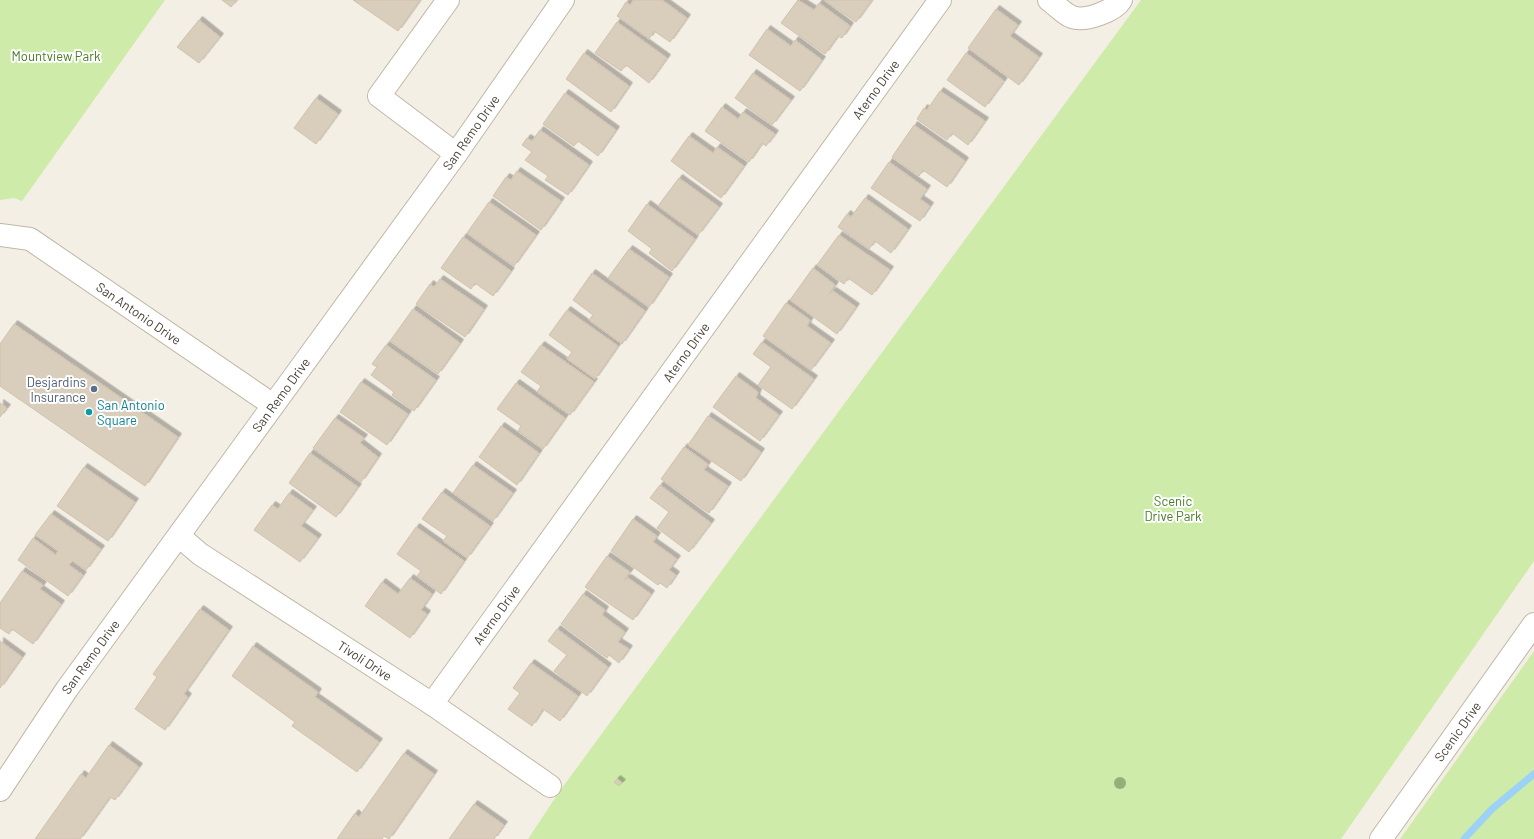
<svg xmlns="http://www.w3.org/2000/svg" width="1534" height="839" viewBox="0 0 1534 839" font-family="Barlow,sans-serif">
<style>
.green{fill:#ceebaa}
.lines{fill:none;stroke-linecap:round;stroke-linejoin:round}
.stream{stroke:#9cd2f5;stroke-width:7}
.building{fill:#d9cdbc;stroke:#d1c2ac;filter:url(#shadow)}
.minor-casing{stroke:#c0b7a6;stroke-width:24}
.minor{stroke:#fff;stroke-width:22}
.tree{fill:#94b07a}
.service-dot{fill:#5c6f8a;stroke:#fff;stroke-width:1.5}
.culture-dot{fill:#0f9aa8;stroke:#fff;stroke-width:1.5}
.labels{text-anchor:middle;stroke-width:4;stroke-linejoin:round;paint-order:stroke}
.park-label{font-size:13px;fill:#467c23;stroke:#fff}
.street-label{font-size:13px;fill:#463f34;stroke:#fff}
.service-label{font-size:13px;fill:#4e5e75;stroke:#fff;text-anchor:end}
.culture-label{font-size:13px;fill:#0d838f;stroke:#fff;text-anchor:start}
</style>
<defs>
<filter id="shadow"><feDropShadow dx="3.5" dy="-3.5" stdDeviation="0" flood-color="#0004"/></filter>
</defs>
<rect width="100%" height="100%" fill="#f4efe4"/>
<g class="green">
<path d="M0,0H165L22,201L14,198L0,200Z"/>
<path d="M1141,0H1534V561L1341,839H528L559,792Z"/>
<path d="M1534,651V839H1400Z"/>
</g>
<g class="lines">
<path class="stream" d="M1464,839L1492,809L1534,774"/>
</g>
<g class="building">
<path d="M222,0H237L231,7Z"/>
<path d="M353,0H420L398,31Z"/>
<path d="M634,0H662L687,18L670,42L654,31L649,39L617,16L626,2L630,5Z"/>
<path d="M798,0L814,10L819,3L850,26L842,38L838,36L825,54L781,23Z"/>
<path d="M824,0H872L856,22Z"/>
<path d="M996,9L1018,25L1010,36L1039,57L1019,85L968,48Z"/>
<path d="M199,20L220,37L199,63L177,47Z"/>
<path d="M617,22L667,58L649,83L626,65L621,71L595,53Z"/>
<path d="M767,29L791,46L795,40L822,60L800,91L749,55Z"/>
<path d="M584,53L629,86L611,112L566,79Z"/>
<path d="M966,53L1004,81L985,107L947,80Z"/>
<path d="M753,73L791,100L772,125L735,98Z"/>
<path d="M940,91L985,121L968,145L952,133L947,140L917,119L924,108L927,110Z"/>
<path d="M565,93L616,130L598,156L578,141L574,146L543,124Z"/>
<path d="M316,98L338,114L316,144L294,128Z"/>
<path d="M722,107L738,119L743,112L775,134L766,146L762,143L749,162L705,131Z"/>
<path d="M914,125L965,161L947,187L923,170L919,176L892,157Z"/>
<path d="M540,130L589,165L568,195L545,180L548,176L525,160L532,152L522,145L527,138L532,141Z"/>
<path d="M689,136L713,153L717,147L744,166L721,198L671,161Z"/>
<path d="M889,162L927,189L920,199L930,206L920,221L871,188Z"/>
<path d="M517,171L561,201L541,230L493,196L506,177L511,180Z"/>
<path d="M679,178L719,207L698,235L658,206Z"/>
<path d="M865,198L908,229L891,253L875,241L869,249L838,227L847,214L851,217Z"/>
<path d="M489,202L536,235L514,266L467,233Z"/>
<path d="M647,204L695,239L672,271L649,253L652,249L628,231Z"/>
<path d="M839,235L890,270L872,295L848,278L844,284L817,265Z"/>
<path d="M463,237L511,271L493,296L475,283L471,289L441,268Z"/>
<path d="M629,249L669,277L649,307L608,278Z"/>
<path d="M813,268L835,285L829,294L833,291L856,307L837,334L790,300Z"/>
<path d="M592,273L645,311L622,344L589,320L593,315L573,300Z"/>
<path d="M440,279L484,309L465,337L416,304L430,284L434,287Z"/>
<path d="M786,303L810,320L807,326L831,343L811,370L763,336Z"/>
<path d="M413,309L460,343L438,374L390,341Z"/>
<path d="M567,310L618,346L595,379L567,359L572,352L549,335Z"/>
<path d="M14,324L178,437L145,486L0,386V344Z"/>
<path d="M762,342L814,379L792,409L758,385L771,367L753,354Z"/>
<path d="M386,345L436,380L414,411L392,395L394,392L371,375L377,367L372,364Z"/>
<path d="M541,345L594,382L570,415L537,392L541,386L521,372Z"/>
<path d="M736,376L758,392L756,398L779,415L760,441L713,407Z"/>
<path d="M361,382L408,414L387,445L340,412Z"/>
<path d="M516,383L565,418L543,449L518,431L521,426L497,409Z"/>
<path d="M0,403L7,408L0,417Z"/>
<path d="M708,416L761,452L741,481L688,445Z"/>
<path d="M335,418L364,438L360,443L378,457L361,482L313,448Z"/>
<path d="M501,426L539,453L517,485L479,457Z"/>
<path d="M684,447L708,464L704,470L728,486L709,513L661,479Z"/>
<path d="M310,453L358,487L336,517L289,483Z"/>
<path d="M473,465L513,493L493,521L453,493Z"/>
<path d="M84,467L135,502L108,541L57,506Z"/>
<path d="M660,485L711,523L689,552L657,528L669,512L650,498Z"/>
<path d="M442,492L490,526L467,558L443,541L447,536L422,519Z"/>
<path d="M289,493L313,510L301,526L318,538L300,562L254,530L272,505L278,509Z"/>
<path d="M51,514L101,549L86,570L73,561L69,565L83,575L68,596L18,560L33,538L56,555L58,551L35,535Z"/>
<path d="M633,519L657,536L653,542L677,559L669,570L676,575L667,588L660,583L658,585L611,551Z"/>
<path d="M416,527L464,561L441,594L417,576L421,571L397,554Z"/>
<path d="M607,556L630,572L624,580L628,578L651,594L633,620L585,587Z"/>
<path d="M22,571L43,585L40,589L61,604L33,644L12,629L9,634L0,628V603Z"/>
<path d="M410,578L432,594L421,610L427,614L410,638L365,606L382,582L398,594Z"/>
<path d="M583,594L605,610L602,615L625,632L618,642L629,649L619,663L609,655L607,658L561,624Z"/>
<path d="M200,609L229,630L184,694L188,697L165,730L135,709L157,677L153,674Z"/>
<path d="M557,629L608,667L587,696L554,671L567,655L548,641Z"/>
<path d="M0,641L22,657L0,688Z"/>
<path d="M253,646L318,692L315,697L379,742L357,772L292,726L295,722L232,676Z"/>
<path d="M531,663L578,696L560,721L543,709L532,726L508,709L520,693L513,688Z"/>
<path d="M109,745L139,767L115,800L110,797L80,839H35L81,774L86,778Z"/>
<path d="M404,753L434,774L389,839L384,836L382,839H337L355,813L359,817Z"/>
<path d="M617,779L622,783L619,786L614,782Z"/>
<path d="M474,804L504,825L494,839H449Z"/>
</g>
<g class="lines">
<g class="minor-casing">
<g id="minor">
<path d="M448,0L379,96L456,154"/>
<path d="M1049,0C1056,5 1064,14 1072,17C1085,22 1114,11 1121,0"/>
<path id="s1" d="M0,235L30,239L273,405"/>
<path id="s2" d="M179,536L200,554L432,704L550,786"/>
<path id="s3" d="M432,704L940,0"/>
<path id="s4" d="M0,790L67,689L456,154L563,0"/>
<path id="s5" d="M1381,839L1534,624"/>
</g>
</g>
<use href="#minor" class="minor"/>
</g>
<circle class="tree" cx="1120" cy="783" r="6"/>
<circle class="service-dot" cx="94" cy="389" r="4"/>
<circle class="culture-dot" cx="89" cy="412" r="4"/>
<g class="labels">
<g class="park-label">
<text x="56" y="61">Mountview Park</text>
<text x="1173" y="506">Scenic<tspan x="1173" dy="15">Drive Park</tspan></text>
</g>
<g class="street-label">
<text dy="5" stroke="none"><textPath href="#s3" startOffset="758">Aterno Drive</textPath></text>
<text dy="5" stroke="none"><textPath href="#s4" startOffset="809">San Remo Drive</textPath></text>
<text dy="5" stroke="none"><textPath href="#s1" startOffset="162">San Antonio Drive</textPath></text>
<text dy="5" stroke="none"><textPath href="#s3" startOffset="434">Aterno Drive</textPath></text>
<text dy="5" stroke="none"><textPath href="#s4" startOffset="485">San Remo Drive</textPath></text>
<text dy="5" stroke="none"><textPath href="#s3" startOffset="110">Aterno Drive</textPath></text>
<text dy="5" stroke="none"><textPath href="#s4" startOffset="161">San Remo Drive</textPath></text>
<text dy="5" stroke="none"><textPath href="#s2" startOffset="224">Tivoli Drive</textPath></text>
<text dy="5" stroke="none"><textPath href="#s5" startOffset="132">Scenic Drive</textPath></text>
</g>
<g class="service-label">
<text x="86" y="387">Desjardins<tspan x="86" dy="15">Insurance</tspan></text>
</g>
<g class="culture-label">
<text x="97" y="410">San Antonio<tspan x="97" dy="15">Square</tspan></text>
</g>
</g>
</svg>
